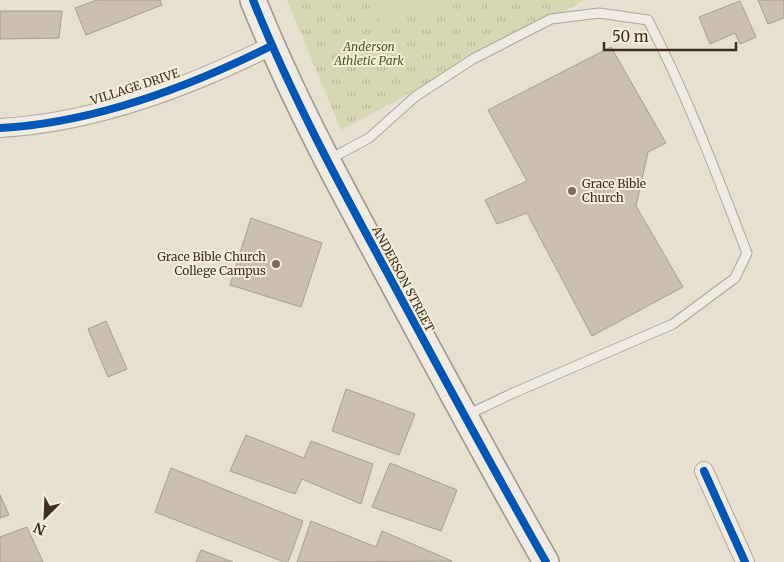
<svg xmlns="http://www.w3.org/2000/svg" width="784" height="562" viewBox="0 0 784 562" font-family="Merriweather,serif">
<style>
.park{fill:url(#park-tufts)}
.pitch{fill:#d6d7b3}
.building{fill:#cbbfb2;stroke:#a89c90}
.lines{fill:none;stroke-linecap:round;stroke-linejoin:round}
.lane-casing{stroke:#ada599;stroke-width:11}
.street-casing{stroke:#ada599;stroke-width:20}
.secondary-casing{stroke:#9c958a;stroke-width:28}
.lane{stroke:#efebe3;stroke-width:9}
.street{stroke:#efebe3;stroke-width:18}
.secondary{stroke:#efebe3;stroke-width:25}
.cycleway-casing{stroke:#f7eed8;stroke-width:11}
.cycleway{stroke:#0057b8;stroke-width:8}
.poi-dot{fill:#786c5e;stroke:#f7eed8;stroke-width:2}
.labels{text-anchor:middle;stroke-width:4;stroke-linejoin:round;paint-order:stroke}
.park-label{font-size:12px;font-style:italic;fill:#4d5a26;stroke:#f7eed8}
.street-label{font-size:12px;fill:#3d2e20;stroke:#f7eed8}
.poi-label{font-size:12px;fill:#3d2e20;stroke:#f7eed8;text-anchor:start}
</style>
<defs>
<pattern id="park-tufts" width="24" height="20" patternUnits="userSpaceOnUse" patternTransform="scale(1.25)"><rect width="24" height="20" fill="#d6d7b3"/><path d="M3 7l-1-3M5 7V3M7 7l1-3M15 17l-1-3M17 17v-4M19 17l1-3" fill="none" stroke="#b9b99a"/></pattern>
</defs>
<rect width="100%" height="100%" fill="#e7e0d1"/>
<path class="park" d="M287,0H585L341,130Z"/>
<g class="pitch">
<path d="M371,0H449L381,26Z"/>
<path d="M486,0H516L491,11Z"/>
</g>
<g class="building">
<path d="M97,0H160L162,5L86,35L75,8Z"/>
<path d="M758,0H784V18L768,24Z"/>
<path d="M740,1L756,37L740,44L735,33L710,44L699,17Z"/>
<path d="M0,11H62L59,38L0,39Z"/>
<path d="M611,47L666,143L648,152L636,206L683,287L592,336L527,213L497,224L485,200L527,181L488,110Z"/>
<path d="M251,218L322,243L301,307L230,285Z"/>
<path d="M106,321L127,369L108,377L88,329Z"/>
<path d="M346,389L415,414L399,455L332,431Z"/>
<path d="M246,435L304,458L311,441L373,464L361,504L302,479L295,494L230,471Z"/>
<path d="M390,463L457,490L441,531L372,507Z"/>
<path d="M171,468L303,521L288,562H284L155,512Z"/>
<path d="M0,495L9,515L0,518Z"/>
<path d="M311,521L376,547L382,531L452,561L297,562Z"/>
<path d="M27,527L43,562H0V537Z"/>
<path d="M201,550L233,562H196Z"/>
</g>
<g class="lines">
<g class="lane-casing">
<path id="lane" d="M328,160L369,138L416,96L473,59L551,19L599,13L648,20C687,95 717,175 747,253L735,278L673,324L511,394L467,415"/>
</g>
<g class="street-casing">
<g id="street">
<path d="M0,128C92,123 189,87 271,46"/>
<path d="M704,471L745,562"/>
</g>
</g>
<g class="secondary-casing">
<path id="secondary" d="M253,0C291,95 339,184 388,274C440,371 492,467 546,562"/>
</g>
<use href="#lane" class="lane"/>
<use href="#street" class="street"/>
<use href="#secondary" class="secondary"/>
<g class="cycleway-casing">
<g id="cycleway">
<path d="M253,0C291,95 339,184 388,274C440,371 492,467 546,562"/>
<path d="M0,128C92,123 189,87 271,46"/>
<path d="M704,471L745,562"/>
</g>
</g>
<use href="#cycleway" class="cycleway"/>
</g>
<g class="poi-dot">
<circle cx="572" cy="191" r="5"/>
<circle cx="276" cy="264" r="5"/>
</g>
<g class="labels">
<g class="park-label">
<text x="369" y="51">Anderson<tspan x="369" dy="14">Athletic Park</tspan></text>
</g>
<g class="street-label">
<text transform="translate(135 87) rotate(-18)" y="4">VILLAGE DRIVE</text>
<text transform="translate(403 279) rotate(62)" y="4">ANDERSON STREET</text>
</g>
<g class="poi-label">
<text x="582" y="188">Grace Bible<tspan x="582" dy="14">Church</tspan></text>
<text x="266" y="261" text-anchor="end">Grace Bible Church<tspan x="266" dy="14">College Campus</tspan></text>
</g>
</g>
<g transform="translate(45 517) rotate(204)" stroke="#f7eed8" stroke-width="4" paint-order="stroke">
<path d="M0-4L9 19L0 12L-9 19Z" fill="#3d2e20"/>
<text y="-8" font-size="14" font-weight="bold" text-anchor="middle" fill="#3d2e20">N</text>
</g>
<path d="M604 42v8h132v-8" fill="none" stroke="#3d2e20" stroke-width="2.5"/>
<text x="612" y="42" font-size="15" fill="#3d2e20" stroke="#f7eed8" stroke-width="4" paint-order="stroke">50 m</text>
</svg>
